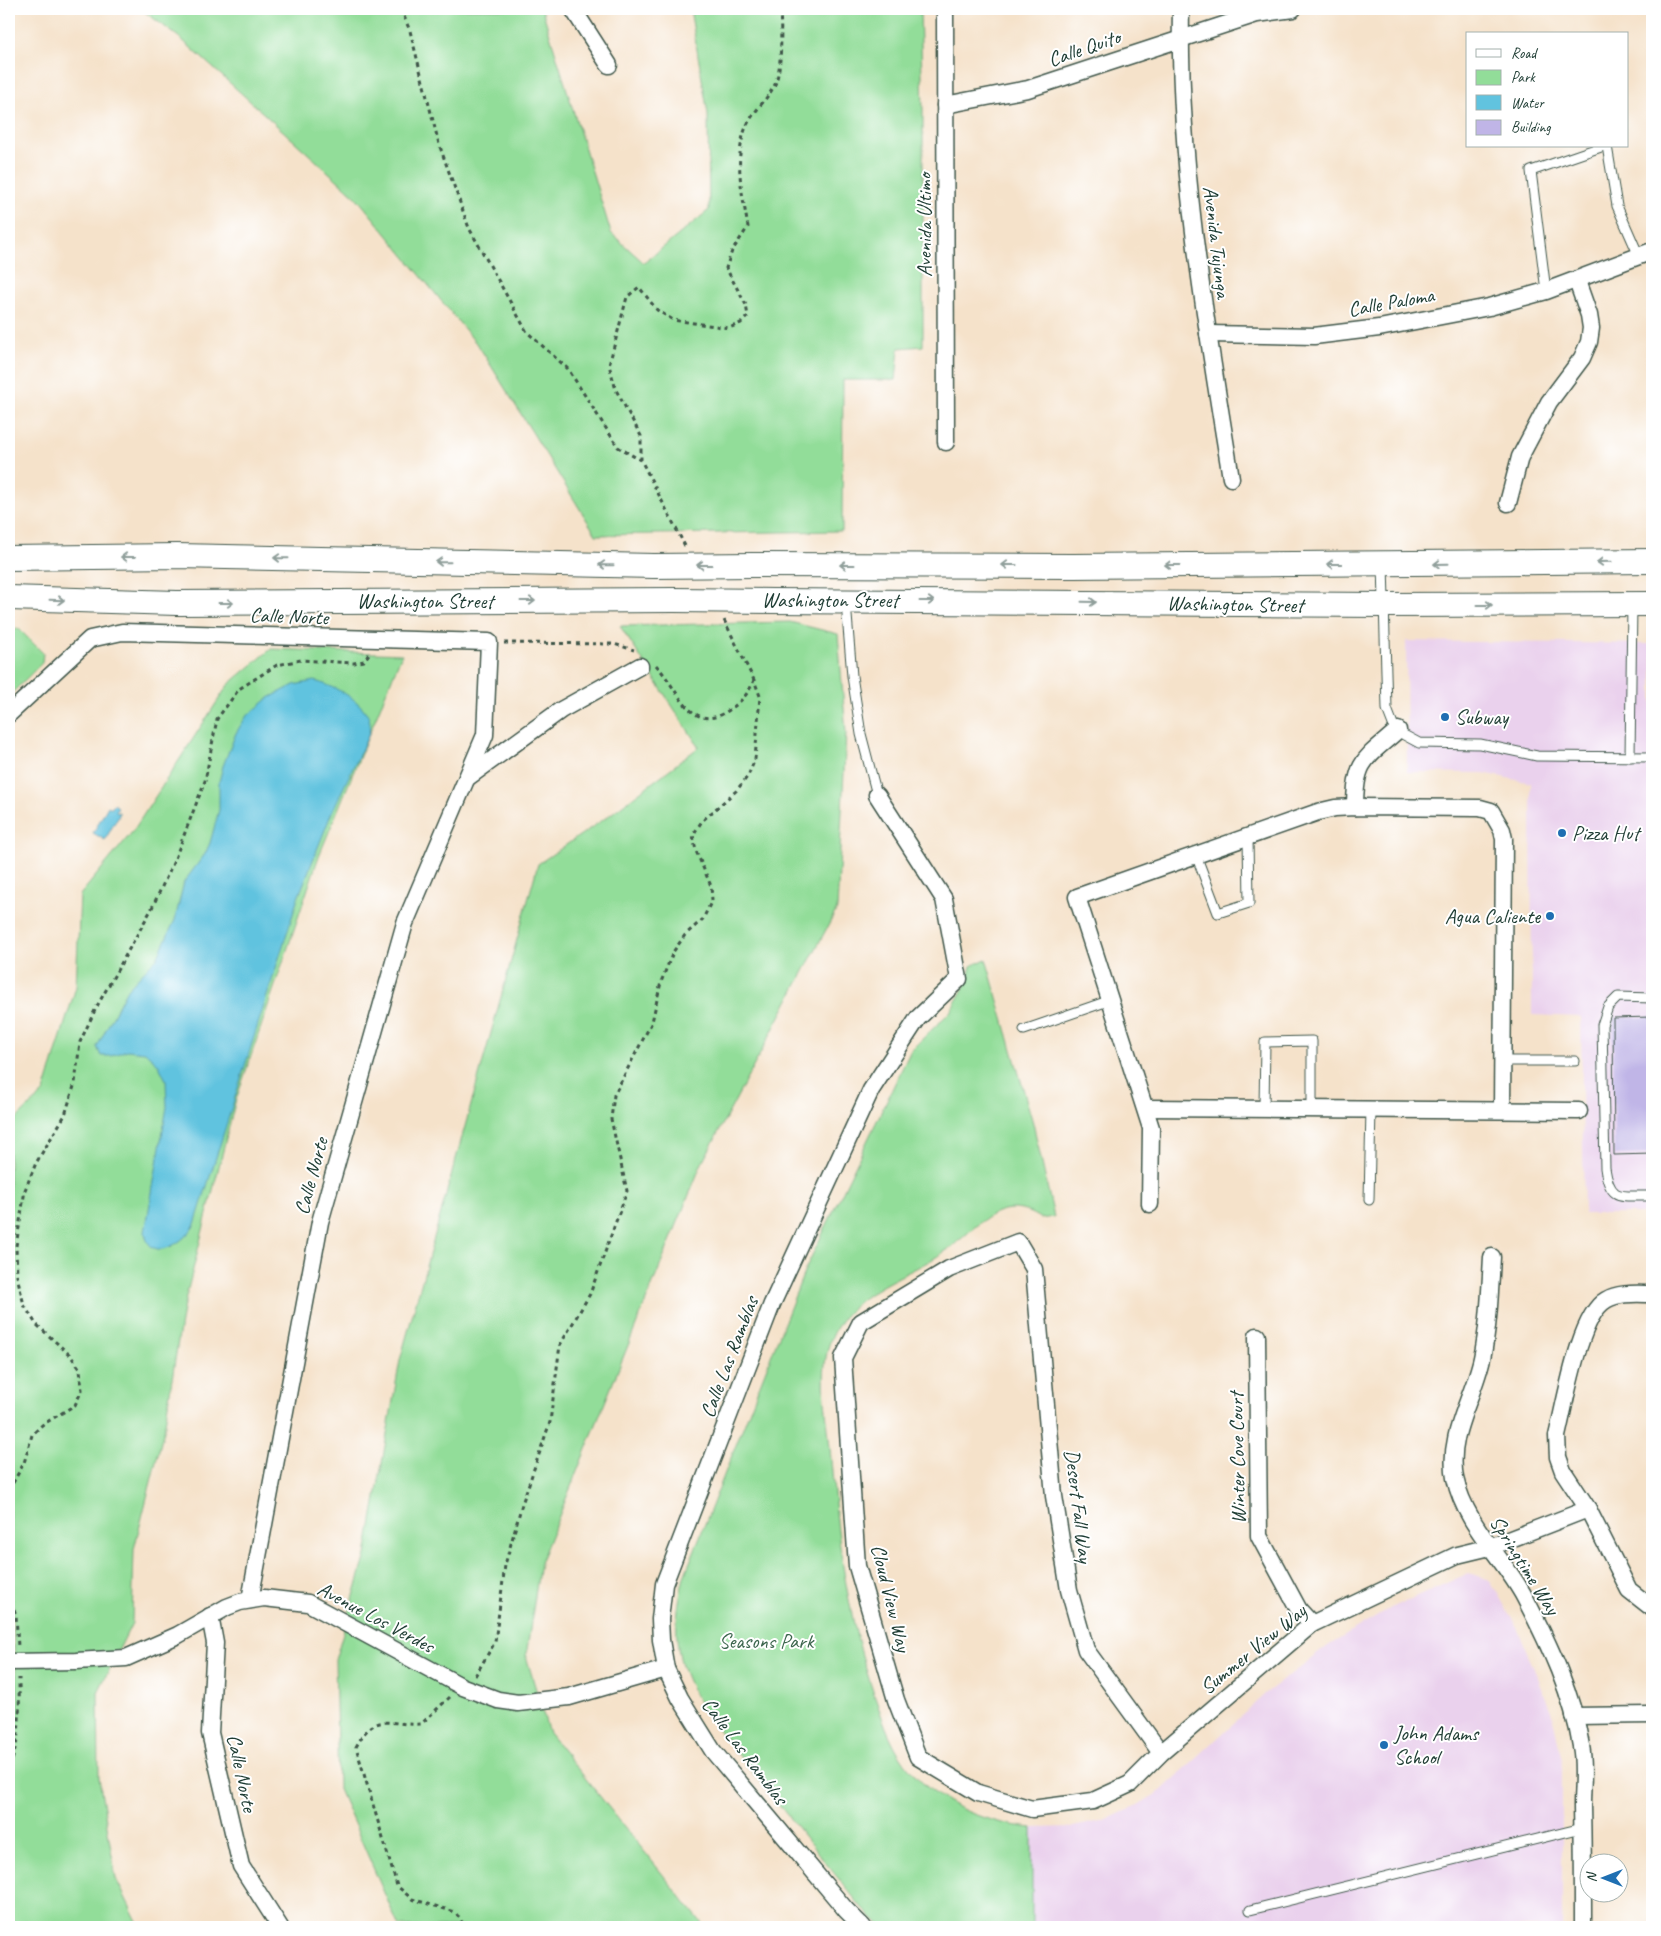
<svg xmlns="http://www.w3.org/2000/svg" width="1661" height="1936" viewBox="0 0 1661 1936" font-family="Caveat,sans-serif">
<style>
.built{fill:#ead1ed}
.green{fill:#92dd99;stroke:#588d66}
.water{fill:#61c3df;stroke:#40808a}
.building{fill:#c0b5e7}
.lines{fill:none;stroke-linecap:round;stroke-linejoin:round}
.service-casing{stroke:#3f564a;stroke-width:11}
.minor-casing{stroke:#3f564a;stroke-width:19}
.secondary-casing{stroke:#3f564a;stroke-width:26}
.path{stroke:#3f564a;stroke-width:3;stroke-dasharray:4 4;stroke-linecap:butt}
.service{stroke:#fff;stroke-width:9}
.minor{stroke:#fff;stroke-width:16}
.secondary{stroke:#fff;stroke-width:24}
.secondary-bridge-casing{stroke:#3f564a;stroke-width:26;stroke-linecap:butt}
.secondary-bridge{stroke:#fff;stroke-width:24}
.oneway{stroke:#8f9e9a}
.poi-dot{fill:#1f6fb2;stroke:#fff;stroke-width:2}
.labels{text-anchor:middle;stroke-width:4;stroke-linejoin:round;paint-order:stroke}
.street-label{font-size:21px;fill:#1f3d34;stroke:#fff}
.poi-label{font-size:21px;fill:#1f3d34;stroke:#fff;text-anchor:start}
.park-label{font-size:21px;fill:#3c654d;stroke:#fff}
</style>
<rect width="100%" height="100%" fill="#fff"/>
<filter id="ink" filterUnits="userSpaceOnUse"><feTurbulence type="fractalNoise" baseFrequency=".02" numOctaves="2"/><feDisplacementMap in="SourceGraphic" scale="10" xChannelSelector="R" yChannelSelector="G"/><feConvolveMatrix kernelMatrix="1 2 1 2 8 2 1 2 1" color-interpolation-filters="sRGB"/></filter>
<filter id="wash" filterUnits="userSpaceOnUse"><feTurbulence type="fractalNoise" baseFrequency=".0096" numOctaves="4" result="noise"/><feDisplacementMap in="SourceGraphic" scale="20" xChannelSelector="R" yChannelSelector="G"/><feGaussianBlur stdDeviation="1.12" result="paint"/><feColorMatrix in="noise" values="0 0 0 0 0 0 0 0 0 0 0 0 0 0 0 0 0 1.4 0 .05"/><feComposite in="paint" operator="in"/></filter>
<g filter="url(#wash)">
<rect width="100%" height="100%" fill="#f5e2ca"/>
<g class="built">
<path d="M1406,641L1652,644V1214H1584L1581,1017L1532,1015L1531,783L1483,773L1407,772Z"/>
<path d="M1469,1573L1489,1580L1498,1594L1518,1630L1551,1710L1562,1760V1927H1032V1828L1073,1827L1106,1820L1138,1805L1161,1791L1266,1693L1328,1646L1391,1608Z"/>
</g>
<g class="green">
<path d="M141,9H542L611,233L644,263L709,210L708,114L690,9H920L923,110V346L899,348L896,380H843L842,531L596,535L480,348L356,197L180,38Z"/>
<path d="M790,622L838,634L846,733L837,909L701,1165L540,1563L526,1656L549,1733L705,1927H399L338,1787L335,1660L366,1555L400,1360L538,864L607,817L699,747L620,626Z"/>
<path d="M9,629H19L43,653L42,663L9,696Z"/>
<path d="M271,649L402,654L319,856L235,1103L183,1309L164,1430L134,1549L132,1623L98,1692L99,1778L116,1879L140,1927H9V1756L18,1707L12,1613L9,1605V1126L44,1092L76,987L80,895L133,831L228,685Z"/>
<path d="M986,959L1033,1123L1054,1217L1041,1219C1001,1192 979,1226 950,1248C909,1278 853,1287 831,1339C818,1372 827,1413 830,1448C837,1534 846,1614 875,1697C884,1724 893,1750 912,1772C942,1807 988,1823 1032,1828V1927H883L863,1909L708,1717C675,1666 670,1636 684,1577L805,1270L911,1050L950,1012L967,982L971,966Z"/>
</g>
<g class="water">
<path d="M314,681C332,685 358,698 367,714C371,721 370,727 369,734L332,812L298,898L195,1224C186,1242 149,1266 145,1232L167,1107L166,1080L158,1064L145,1052L127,1050L111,1056H101L97,1047L127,989L157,958L175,920L184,882L205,854L210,843L219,810V782L223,766L236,733L246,717L269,698L294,685Z"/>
<path d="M114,804L118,807L116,811L120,813L105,840L93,833L108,806L112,808Z"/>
</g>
<g id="blocks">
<path class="building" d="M1652,1017V1154L1614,1155L1613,1018Z"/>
</g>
</g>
<g filter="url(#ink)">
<use href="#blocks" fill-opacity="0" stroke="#3f564a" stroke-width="1"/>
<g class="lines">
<g class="service-casing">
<g id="service">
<path d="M1607,146L1617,206L1639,256"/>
<path d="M1546,291L1531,171L1604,146"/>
<path d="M1383,564L1387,709L1394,727L1404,735L1419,743L1480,744L1537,756L1652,757"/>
<path d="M846,603L852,676L861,734L877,795"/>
<path d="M1630,757L1632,605"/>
<path d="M1196,855L1218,913L1249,903L1248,837"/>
<path d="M1652,998L1618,997L1608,1007L1602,1025L1605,1168C1610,1203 1622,1195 1652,1196"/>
<path d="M1024,1030L1111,1000"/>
<path d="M1503,1061H1575"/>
<path d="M1264,1108L1265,1042L1312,1041V1109"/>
<path d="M1369,1200L1371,1109"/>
<path d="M1250,1910L1582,1828"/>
</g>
</g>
<g class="minor-casing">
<g id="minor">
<path d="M573,9L609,65"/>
<path d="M945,9L946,442"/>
<path d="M1181,9C1178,167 1206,322 1231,478"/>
<path d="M945,105L1028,89L1257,14L1293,9"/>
<path d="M1208,334L1314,336L1379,328L1489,307L1546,291L1652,251"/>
<path d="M1508,503L1520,457L1549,402L1582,358L1589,342L1591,328L1589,315L1577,281"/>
<path d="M9,714L90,639L122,632L489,642L485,735L405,923L320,1222L250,1600"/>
<path d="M467,778L561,710L640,666"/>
<path d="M1355,807C1355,760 1365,759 1398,730"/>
<path d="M1146,1108L1579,1111"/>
<path d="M1150,1204L1151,1128L1077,897L1318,812L1335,808L1355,807L1480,808L1491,811L1502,830L1504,839L1502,1110"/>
<path d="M1492,1257C1490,1291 1489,1325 1482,1358C1473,1399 1447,1435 1455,1478C1465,1525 1504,1558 1525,1598C1549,1644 1573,1695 1581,1746C1585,1765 1582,1787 1582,1806C1583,1847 1583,1887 1583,1927"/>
<path d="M1652,1294C1638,1294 1619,1292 1606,1300C1579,1315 1565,1404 1557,1436L1558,1457L1563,1471L1588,1509L1629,1590L1652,1608"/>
<path d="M1257,1336L1259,1536L1299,1610L1312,1624"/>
<path d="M210,1616L215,1643L210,1733L241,1866L280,1927"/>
<path d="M9,1662L76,1661L126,1658L178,1635L227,1607L240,1602L264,1598L308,1603L463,1687L498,1700L518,1703L569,1697L666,1669"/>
<path d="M1574,1716L1652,1715"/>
<path d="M1161,1753L1086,1650L1069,1590L1054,1496L1034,1269L1018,1242L949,1269L861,1322L843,1358L857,1566L896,1700L918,1757L978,1793L1032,1809L1093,1801L1130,1784L1161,1753L1312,1624L1457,1555L1490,1547L1588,1509"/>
<path d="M863,1927L846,1910L713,1751L680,1698L666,1669L661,1640L660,1619L664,1584L772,1304L871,1090L918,1018L959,979L944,899L877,795"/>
</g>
</g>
<g class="secondary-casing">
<g id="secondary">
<path d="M9,558L177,556L654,566"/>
<path d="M753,565L1073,566L1652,561"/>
<path d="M9,598L177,603L674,600"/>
<path d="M773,601L1384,605L1652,604"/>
</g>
</g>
<g class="path">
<path d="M401,9L410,31L439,144L469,228L527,332L568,369L618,447L640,460"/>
<path d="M685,546L641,460V436L616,390L609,365L627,297L639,287L657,310L673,320L729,328L741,323L748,316L746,305L726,268L732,251L748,227C743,197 735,166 743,136C748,116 763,105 773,88C783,73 781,27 780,9"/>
<path d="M504,643L614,644L634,650"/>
<path d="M656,665C678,688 690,734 726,712C740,703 748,695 754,680"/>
<path d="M9,1490L24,1463L32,1435L42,1425L75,1405L82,1390L80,1369L70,1355L36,1324L24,1305L17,1276L16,1246L25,1190L36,1163L65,1115L75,1083L80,1042L96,1008L151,910L174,861L205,781L217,719L239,689L277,665L301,660L354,663L364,661L369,654"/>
<path d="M9,1594L16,1615L18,1647"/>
<path d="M475,1676L495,1642L505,1565L522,1504L550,1422L560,1345L590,1294L627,1191L611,1119L614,1095L652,1022L661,982L673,952L685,935L703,919L712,900L711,886L696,851L693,835L702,821L736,791L748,776L755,759L760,696L754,680L724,620"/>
<path d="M450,1697L421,1724C389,1726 375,1710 356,1747L397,1886L412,1899L455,1912L465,1927"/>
<path d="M9,1767C22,1739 19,1708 19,1678"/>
</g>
<use href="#service" class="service"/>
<use href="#minor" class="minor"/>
<use href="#secondary" class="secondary"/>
<g class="secondary-bridge-casing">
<g id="secondary-bridge">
<path d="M654,566L753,565"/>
<path d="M674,600L773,601"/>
</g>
</g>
<use href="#secondary-bridge" class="secondary-bridge"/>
</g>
<defs><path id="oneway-shaft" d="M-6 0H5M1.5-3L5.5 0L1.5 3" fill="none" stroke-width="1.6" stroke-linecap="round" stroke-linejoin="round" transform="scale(1.25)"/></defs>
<g class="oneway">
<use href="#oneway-shaft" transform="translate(128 557) rotate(180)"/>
<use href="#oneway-shaft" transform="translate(281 558) rotate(-179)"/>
<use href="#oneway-shaft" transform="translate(443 562) rotate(-179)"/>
<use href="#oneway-shaft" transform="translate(1604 562) rotate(179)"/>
<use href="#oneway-shaft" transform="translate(1334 564) rotate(180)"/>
<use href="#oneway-shaft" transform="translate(1441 564) rotate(179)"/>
<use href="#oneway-shaft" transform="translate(606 565) rotate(-179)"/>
<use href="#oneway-shaft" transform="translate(704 565) rotate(180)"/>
<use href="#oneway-shaft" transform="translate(847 565) rotate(-180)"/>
<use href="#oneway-shaft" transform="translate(1009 565) rotate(-180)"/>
<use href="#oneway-shaft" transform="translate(1172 565) rotate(180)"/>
<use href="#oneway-shaft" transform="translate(57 600) rotate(2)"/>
<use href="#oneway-shaft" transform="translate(528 601)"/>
<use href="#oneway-shaft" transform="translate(927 601)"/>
<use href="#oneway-shaft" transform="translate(1089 602) rotate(1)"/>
<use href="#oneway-shaft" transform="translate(226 603)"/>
<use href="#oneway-shaft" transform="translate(1485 605)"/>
</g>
</g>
<g class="poi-dot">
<circle cx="1445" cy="717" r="5"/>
<circle cx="1562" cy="833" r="5"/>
<circle cx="1550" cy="916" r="5"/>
<circle cx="1384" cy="1745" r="5"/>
</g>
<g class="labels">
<g class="street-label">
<text transform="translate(1084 48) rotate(-19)" y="7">Calle Quito</text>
<text transform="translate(924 225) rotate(-90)" y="7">Avenida Ultimo</text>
<text transform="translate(1217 242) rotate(83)" y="7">Avenida Tujunga</text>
<text transform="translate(1391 302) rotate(-10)" y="7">Calle Paloma</text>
<text x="830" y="607">Washington Street</text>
<text x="425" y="608">Washington Street</text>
<text transform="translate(1235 604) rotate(1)" y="7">Washington Street</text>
<text transform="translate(289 616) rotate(2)" y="7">Calle Norte</text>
<text transform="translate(311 1176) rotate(-75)" y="7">Calle Norte</text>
<text transform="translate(729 1357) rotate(-69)" y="7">Calle Las Ramblas</text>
<text transform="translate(1237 1458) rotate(-91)" y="7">Winter Cove Court</text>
<text transform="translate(1079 1506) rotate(83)" y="7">Desert Fall Way</text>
<text transform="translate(1525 1565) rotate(58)" y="7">Springtime Way</text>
<text transform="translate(891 1598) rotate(76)" y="7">Cloud View Way</text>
<text transform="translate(376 1617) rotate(28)" y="7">Avenue Los Verdes</text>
<text transform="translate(1253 1649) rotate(-39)" y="7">Summer View Way</text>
<text transform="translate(745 1751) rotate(53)" y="7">Calle Las Ramblas</text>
<text transform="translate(242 1773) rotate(78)" y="7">Calle Norte</text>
</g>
<g class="poi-label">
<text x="1455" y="724">Subway</text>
<text x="1572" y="840">Pizza Hut</text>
<text x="1540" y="923" text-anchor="end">Agua Caliente</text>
<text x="1394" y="1740">John Adams<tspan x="1394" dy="24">School</tspan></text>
</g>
<g class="park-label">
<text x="766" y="1648">Seasons Park</text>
</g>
</g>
<rect width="1661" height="1936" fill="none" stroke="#fff" stroke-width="30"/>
<rect x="1466" y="32" width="162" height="115" fill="#ffffff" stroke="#a5b1ae"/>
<rect x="1476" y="49" width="25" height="8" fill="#ffffff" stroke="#a5b1ae"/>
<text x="1511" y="58" font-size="15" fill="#1f3d34">Road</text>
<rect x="1476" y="70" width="25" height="15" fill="#92dd99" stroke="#a5b1ae"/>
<text x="1511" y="82" font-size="15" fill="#1f3d34">Park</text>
<rect x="1476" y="95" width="25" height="15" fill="#61c3df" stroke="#a5b1ae"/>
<text x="1511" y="108" font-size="15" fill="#1f3d34">Water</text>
<rect x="1476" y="120" width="25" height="15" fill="#c0b5e7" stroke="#a5b1ae"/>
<text x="1511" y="132" font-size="15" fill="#1f3d34">Building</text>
<g transform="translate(1604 1878) rotate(270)"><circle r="24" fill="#ffffff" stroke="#a5b1ae"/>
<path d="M0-4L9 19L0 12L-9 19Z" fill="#1f6fb2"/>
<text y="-8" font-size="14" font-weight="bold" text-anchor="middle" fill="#1f3d34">N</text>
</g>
</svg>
